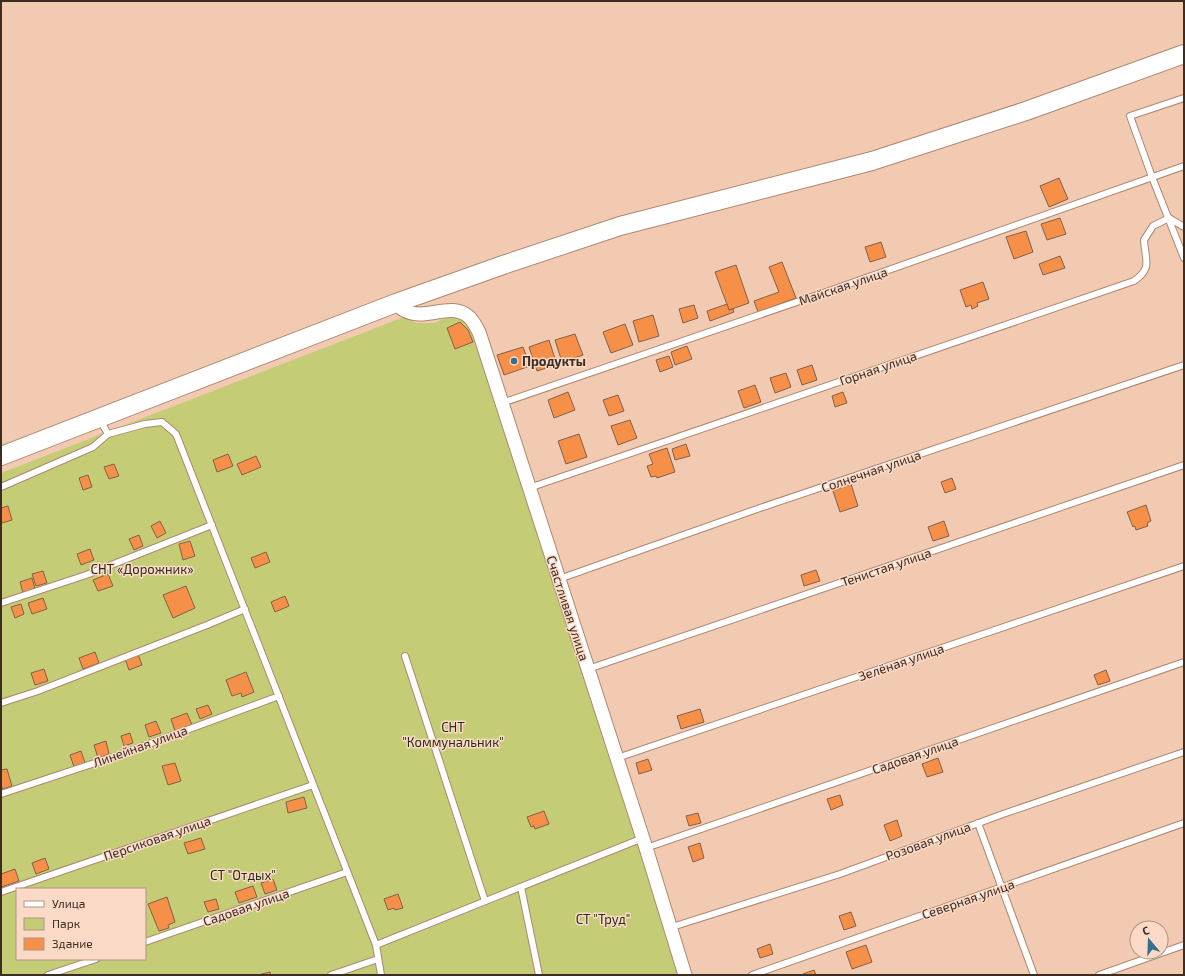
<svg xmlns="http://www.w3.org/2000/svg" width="1185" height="976" viewBox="0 0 1185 976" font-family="'Exo 2',sans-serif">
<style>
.green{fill:#c4cc76;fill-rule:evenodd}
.building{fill:#f69049;stroke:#83604b}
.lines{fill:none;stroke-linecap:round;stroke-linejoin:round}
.service-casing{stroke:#ad8871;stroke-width:8}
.minor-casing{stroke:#ad8871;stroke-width:15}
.secondary-casing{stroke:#ad8871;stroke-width:20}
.service{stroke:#fff;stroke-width:6}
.minor{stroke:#fff;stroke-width:13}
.secondary{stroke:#fff;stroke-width:18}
.poi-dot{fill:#396f8a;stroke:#fad9c6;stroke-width:1.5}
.labels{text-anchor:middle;stroke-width:3;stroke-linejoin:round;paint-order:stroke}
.street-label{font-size:13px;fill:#3c2d23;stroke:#fad9c6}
.poi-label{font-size:13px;font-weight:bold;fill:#3c2d23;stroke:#fad9c6;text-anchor:start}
.park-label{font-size:13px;fill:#292b16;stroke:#fad9c6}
</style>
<rect width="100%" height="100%" fill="#f2cab2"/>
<g class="green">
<path d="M453,315L465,317L476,336L643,838L376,945L381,975H1V473L404,317L416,323H434ZM17,889H145V959H17Z"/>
<path d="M641,843L680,975H384L379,948Z"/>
</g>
<g class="building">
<path d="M1059,178L1068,199L1049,207L1040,186Z"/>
<path d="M1060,218L1066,234L1047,240L1041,224Z"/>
<path d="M1026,231L1033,252L1014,259L1006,237Z"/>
<path d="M881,242L886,257L870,262L865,247Z"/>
<path d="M1060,256L1065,268L1043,275L1039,264Z"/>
<path d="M782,262L796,298L758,312L754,301L779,292L769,267Z"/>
<path d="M736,265L749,303L729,310L715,272Z"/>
<path d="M983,282L989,299L977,303L978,306L972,309L971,305L966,307L960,290Z"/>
<path d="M727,304L729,310L733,309L734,312L710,321L707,311Z"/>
<path d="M694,305L698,318L683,323L679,309Z"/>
<path d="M653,315L659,336L639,342L633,321Z"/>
<path d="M460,322L468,330L473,342L455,349L447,328Z"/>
<path d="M625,324L633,345L611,353L603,332Z"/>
<path d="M575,334L583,355L562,362L555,340Z"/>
<path d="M549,340L557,365L537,371L529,347Z"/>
<path d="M687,346L692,359L675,365L671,352Z"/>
<path d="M523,347L530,366L504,375L497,355Z"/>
<path d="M669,356L673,367L660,372L656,360Z"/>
<path d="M812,365L817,380L802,385L797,370Z"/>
<path d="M786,373L791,387L775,393L770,378Z"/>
<path d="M755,385L761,402L744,408L738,391Z"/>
<path d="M568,392L575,410L554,418L548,400Z"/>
<path d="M843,392L847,403L835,407L832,396Z"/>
<path d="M618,395L624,411L609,416L603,400Z"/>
<path d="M630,420L637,438L618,445L611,426Z"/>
<path d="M579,434L587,457L566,464L558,441Z"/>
<path d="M686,444L690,456L675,460L672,449Z"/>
<path d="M667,448L675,472L657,478L656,476L651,477L647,466L653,464L649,454Z"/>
<path d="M228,454L233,466L217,472L213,460Z"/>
<path d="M256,456L261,467L242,475L237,464Z"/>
<path d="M114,464L119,476L109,479L104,467Z"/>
<path d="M88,475L92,487L83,490L79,478Z"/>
<path d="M952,478L956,489L945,493L941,482Z"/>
<path d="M851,484L858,506L840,512L833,491Z"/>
<path d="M1146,505L1151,521L1147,523L1148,526L1136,530L1135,526L1133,527L1127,512Z"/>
<path d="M8,506L12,520L2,523L1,518V508Z"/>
<path d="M160,521L166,533L157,538L151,526Z"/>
<path d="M944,521L949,536L933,541L928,527Z"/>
<path d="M139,535L143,546L134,550L129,539Z"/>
<path d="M190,541L195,556L183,560L179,544Z"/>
<path d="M90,549L94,560L81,565L77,554Z"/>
<path d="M266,552L270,562L255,568L251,558Z"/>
<path d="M816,570L820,581L804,586L801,575Z"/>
<path d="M43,571L47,583L36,586L32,574Z"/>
<path d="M108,574L113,586L98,591L93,580Z"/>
<path d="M32,578L35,589L23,593L20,582Z"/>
<path d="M186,586L195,608L173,618L163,595Z"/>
<path d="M285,596L289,606L275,612L271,602Z"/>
<path d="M43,598L47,609L32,614L28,603Z"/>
<path d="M21,604L24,614L15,618L11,607Z"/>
<path d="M95,652L99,663L83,669L79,658Z"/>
<path d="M138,654L142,665L129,670L125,659Z"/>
<path d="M44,669L48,681L35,685L31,673Z"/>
<path d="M1106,670L1110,681L1098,685L1094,675Z"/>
<path d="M246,672L254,692L242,697L241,693L232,696L226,680Z"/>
<path d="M208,705L212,714L200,719L196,709Z"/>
<path d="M700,709L704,722L681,729L677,716Z"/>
<path d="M187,713L192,725L175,731L171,719Z"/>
<path d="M156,721L161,733L149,737L145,725Z"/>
<path d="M130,733L133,743L124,746L121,736Z"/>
<path d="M106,741L109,754L98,758L94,745Z"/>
<path d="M81,751L85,763L74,767L70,755Z"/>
<path d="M938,758L943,772L927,777L922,764Z"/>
<path d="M648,759L652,770L639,774L636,763Z"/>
<path d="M175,763L181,781L168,785L162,766Z"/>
<path d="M7,769L12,786L2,789L1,784V770Z"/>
<path d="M840,795L843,805L831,810L827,799Z"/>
<path d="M304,797L307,808L288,813L286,802Z"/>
<path d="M544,811L549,824L535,829L534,826L531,827L527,817Z"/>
<path d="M698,813L701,823L689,826L686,816Z"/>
<path d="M897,820L902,836L890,841L884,825Z"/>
<path d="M201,838L205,849L188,854L184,843Z"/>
<path d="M700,843L704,858L693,862L688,847Z"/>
<path d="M45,858L49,869L36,874L32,863Z"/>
<path d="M15,869L19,881L1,887V874Z"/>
<path d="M273,879L277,890L265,894L261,883Z"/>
<path d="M253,886L257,897L239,903L235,892Z"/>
<path d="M398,894L403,908L395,910L394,908L388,910L384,899Z"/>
<path d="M167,897L175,922L168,925L169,928L159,931L148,904Z"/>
<path d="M216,899L219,909L208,912L204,902Z"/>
<path d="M851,912L856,926L844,930L839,916Z"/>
<path d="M770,944L773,954L760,958L757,949Z"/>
<path d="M866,945L872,962L852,969L846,952Z"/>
<path d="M814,970L816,975H803V974Z"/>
<path d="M270,972L271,975H258Z"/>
</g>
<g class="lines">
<g class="service-casing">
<g id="service">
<path d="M1184,98L1130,116L1152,177L1184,258"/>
<path d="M502,403L826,292L1184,166"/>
<path d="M100,420L108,434L145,424L162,422L176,434L376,945L381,975"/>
<path d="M1,487L93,447L108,434"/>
<path d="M529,488L1134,281C1153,268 1145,260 1144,240L1153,226L1169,218L1184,227"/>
<path d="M559,579L760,508L1184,365"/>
<path d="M1,603L86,575L212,525"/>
<path d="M405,656L485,901"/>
<path d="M588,669L1184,465"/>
<path d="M1,703L38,691L207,625L245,609"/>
<path d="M617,758L1184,566"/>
<path d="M1,794L116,756L279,696"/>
<path d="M978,823L1034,975"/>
<path d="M646,848L1184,662"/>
<path d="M521,887L539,975"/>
<path d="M1,892L313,785"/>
<path d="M672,927L840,874L1003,814L1184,752"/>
<path d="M145,942L347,872"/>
<path d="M376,945L643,838"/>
<path d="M48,975L96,959"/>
<path d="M331,975L378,959"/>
<path d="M752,975L1184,823"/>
<path d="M1099,975L1184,945"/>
</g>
</g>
<g class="minor-casing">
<path id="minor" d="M396,303C399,306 402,310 406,311C426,321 451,301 469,317C473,320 476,327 479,332L646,848L685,975"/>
</g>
<g class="secondary-casing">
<path id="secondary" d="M1,456L396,303L503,265L620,226L872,161L1026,111L1184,54"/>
</g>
<use href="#service" class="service"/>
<use href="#minor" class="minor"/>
<use href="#secondary" class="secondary"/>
</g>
<circle class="poi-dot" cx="514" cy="361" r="4"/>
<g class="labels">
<g class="street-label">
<text transform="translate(843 286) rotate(-19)" y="5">Майская улица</text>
<text transform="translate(878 368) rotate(-19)" y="5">Горная улица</text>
<text transform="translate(871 471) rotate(-19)" y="5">Солнечная улица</text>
<text transform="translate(886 567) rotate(-19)" y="5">Тенистая улица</text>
<text transform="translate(568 608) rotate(72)" y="5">Счастливая улица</text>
<text transform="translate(901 662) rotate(-19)" y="5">Зелёная улица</text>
<text transform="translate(140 746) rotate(-20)" y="5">Линейная улица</text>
<text transform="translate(915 755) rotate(-19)" y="5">Садовая улица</text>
<text transform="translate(157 838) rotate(-19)" y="5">Персиковая улица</text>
<text transform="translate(928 841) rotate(-20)" y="5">Розовая улица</text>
<text transform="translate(968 899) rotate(-19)" y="5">Северная улица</text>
<text transform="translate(246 907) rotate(-19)" y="5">Садовая улица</text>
</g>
<g class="poi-label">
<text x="522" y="366">Продукты</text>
</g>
<g class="park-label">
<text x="142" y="574">СНТ «Дорожник»</text>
<text x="453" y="732">СНТ<tspan x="453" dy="15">"Коммунальник"</tspan></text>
<text x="243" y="880">СТ "Отдых"</text>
<text x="603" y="924">СТ "Труд"</text>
</g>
</g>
<rect width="1185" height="976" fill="none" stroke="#3c2d23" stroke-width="4"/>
<rect x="16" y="888" width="130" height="72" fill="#fad9c6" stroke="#ae9485"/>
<rect x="24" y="901" width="20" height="6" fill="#ffffff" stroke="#ae9485"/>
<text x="52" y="908" font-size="12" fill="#3c2d23">Улица</text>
<rect x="24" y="918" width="20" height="12" fill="#c4cc76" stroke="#ae9485"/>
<text x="52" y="928" font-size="12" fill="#3c2d23">Парк</text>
<rect x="24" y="938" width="20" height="12" fill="#f69049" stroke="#ae9485"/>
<text x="52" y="948" font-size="12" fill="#3c2d23">Здание</text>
<g transform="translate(1149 940) rotate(341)"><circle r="19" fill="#fad9c6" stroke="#ae9485"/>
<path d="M0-3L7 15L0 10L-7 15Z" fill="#396f8a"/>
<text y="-6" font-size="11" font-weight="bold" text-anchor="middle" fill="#3c2d23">С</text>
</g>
</svg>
